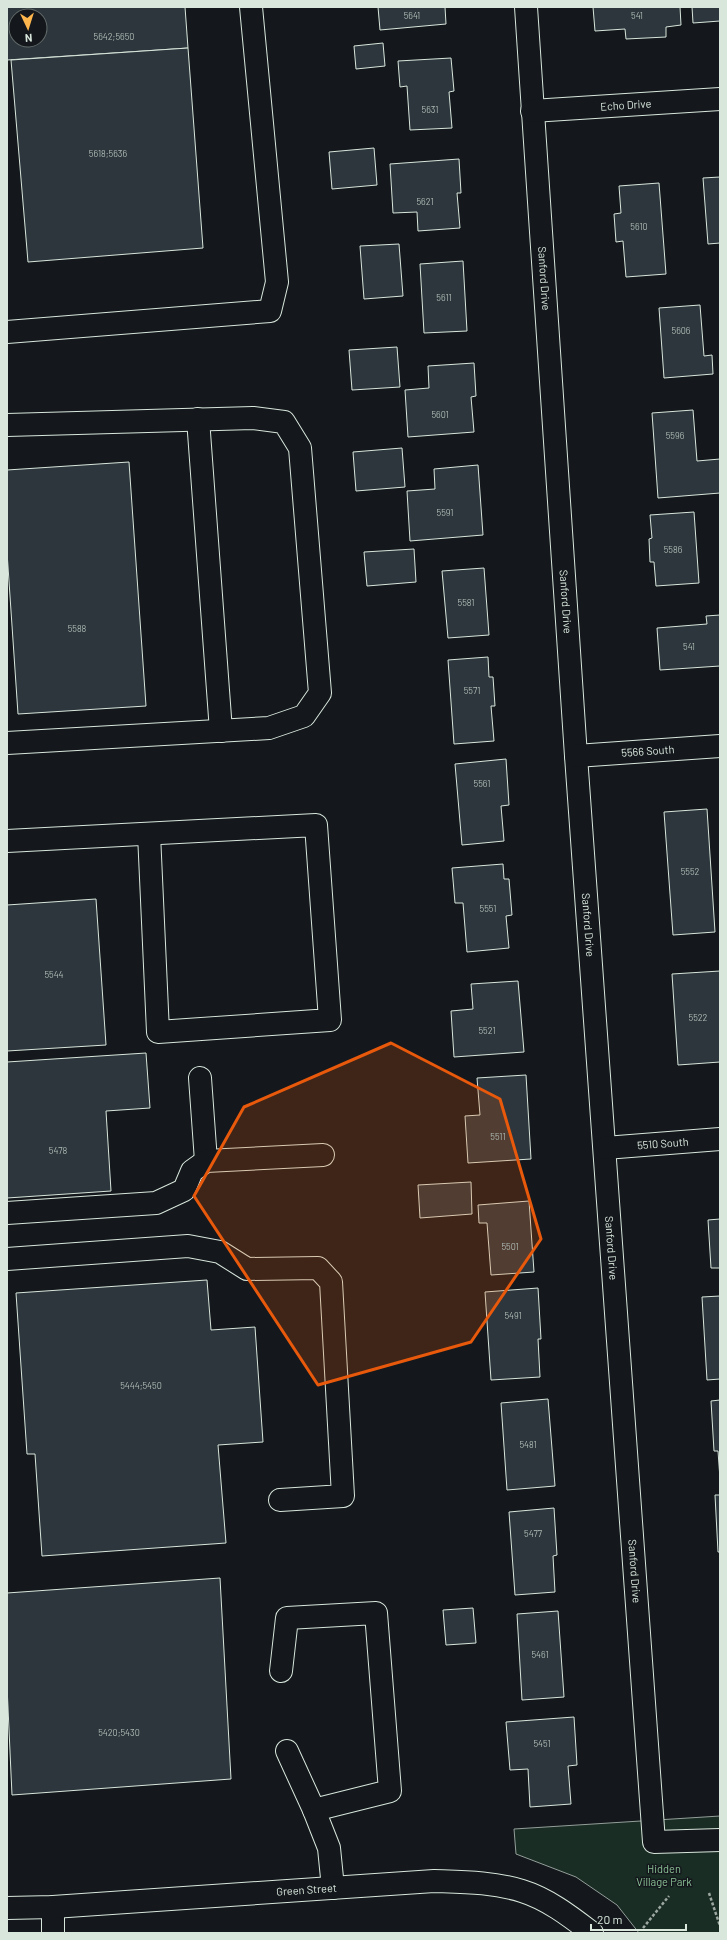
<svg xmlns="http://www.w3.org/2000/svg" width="727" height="1940" viewBox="0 0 727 1940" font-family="Barlow,sans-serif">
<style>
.green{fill:#1a2d24;stroke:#939e99}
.building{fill:#2c363c;stroke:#d8e6dc;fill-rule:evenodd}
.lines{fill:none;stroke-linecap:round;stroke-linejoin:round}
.minor-casing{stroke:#d8e6dc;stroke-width:24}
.path{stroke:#9da8a2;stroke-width:2.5;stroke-dasharray:3 2;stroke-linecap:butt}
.minor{stroke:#14181c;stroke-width:22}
.marked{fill:#e8590c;fill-opacity:0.2;stroke:#e8590c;stroke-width:3;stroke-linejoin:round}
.labels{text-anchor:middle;stroke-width:3;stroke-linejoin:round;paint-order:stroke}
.number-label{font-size:9px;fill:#adbab4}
.street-label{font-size:11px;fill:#d8e6dc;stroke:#14181c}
.park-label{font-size:11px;fill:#8ac095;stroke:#14181c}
</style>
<rect width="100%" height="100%" fill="#14181c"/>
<path class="green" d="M720,1816V1933H639L617,1905L576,1877L516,1854L514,1829Z"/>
<g class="building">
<path d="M7,7H185L188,48L7,60ZM16,16H40V40H16Z"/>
<path d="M378,7H445L446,24L380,30Z"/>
<path d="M593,7H680L681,25L666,27V37L626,39L625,29L595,31Z"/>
<path d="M692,7H720V21L693,23Z"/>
<path d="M383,43L385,66L356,69L354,46Z"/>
<path d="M188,48L203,248L28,262L11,60Z"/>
<path d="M451,58L454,91L449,92L452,128L410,130L407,86L400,87L398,61Z"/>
<path d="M374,148L377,185L332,189L329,152Z"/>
<path d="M459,159L461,193H457L460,228L418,231L417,212L393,213L390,164Z"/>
<path d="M720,177V243L708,244L703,178Z"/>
<path d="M659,183L666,274L626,277L623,241L616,242L614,214L621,213L619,186Z"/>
<path d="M399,244L403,296L364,299L360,246Z"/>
<path d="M463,261L467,331L424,333L420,264Z"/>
<path d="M700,305L704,356L712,355L713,374L664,378L659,308Z"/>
<path d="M397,347L400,387L352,390L349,350Z"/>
<path d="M474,363L476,396L471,397L474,432L408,437L405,390L429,388L428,366Z"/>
<path d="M693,410L697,461L720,459V493L658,498L652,413Z"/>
<path d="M402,448L405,487L356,491L353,452Z"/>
<path d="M129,462L146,706L18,714L7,552V470Z"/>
<path d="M478,465L483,535L410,541L407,491L435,489L434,469Z"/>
<path d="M694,512L699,583L656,586L654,562H650L649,539L652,538L650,515Z"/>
<path d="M414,549L416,582L367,586L364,552Z"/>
<path d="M484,568L489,635L448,638L442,571Z"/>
<path d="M720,615V666L660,670L657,628L707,624L706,616Z"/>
<path d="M488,657L489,677H493L495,706H491L494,741L454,744L448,660Z"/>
<path d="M506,759L509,805L501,806L504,841L462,845L455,764Z"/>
<path d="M707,809L715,932L673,935L664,812Z"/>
<path d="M503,864L504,879H509L512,915L506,916L509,948L467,952L463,903H455L452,868Z"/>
<path d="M96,899L106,1045L7,1051V905Z"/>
<path d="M720,971V1062L678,1065L672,974Z"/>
<path d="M518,981L524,1052L454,1057L451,1011L473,1009L471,984Z"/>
<path d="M146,1053L150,1108L106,1111L111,1191L7,1198V1062Z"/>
<path d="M526,1075L531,1159L468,1163L465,1116L480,1115L477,1078Z"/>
<path d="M471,1182L472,1214L420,1218L418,1185Z"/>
<path d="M529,1201L534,1272L491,1275L487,1223H479L478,1205Z"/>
<path d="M720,1219V1268H711L708,1220Z"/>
<path d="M207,1280L211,1330L255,1327L263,1442L218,1445L226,1543L42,1556L35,1454H27L16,1293Z"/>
<path d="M538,1288L541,1339H538L540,1377L491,1380L485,1292Z"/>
<path d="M720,1296V1379L707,1380L702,1297Z"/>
<path d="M548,1399L555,1486L507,1490L501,1403Z"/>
<path d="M720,1400V1479L718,1451H714L711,1401Z"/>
<path d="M715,1495H720V1552H718Z"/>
<path d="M554,1508L557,1555L553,1556L555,1592L515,1595L509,1512Z"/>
<path d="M220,1578L231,1779L12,1795L7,1686V1593Z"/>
<path d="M473,1608L476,1643L446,1645L443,1610Z"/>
<path d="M558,1611L564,1697L522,1700L517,1614Z"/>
<path d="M574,1717L577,1765L568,1766L571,1804L530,1807L528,1769L510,1770L506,1722Z"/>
</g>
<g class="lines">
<g class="minor-casing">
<g id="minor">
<path id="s1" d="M526,7L576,756L654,1842L720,1840"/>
<path id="s2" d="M532,111L720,99"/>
<path d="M7,332L270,311L277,282L251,7"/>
<path d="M198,419L221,731"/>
<path d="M7,425L253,418L284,422L300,448L320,693L304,716L269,728L7,743"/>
<path id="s3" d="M576,756L720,746"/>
<path d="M7,841L316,825L330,1020L158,1032L149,834"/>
<path d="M200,1078L206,1161"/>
<path id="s4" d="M605,1148L720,1139"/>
<path d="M7,1213L156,1203L184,1190L192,1171L206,1161L323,1155"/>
<path d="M7,1259L188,1246L220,1252L247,1269L318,1268L331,1282L343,1496L280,1500"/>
<path d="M281,1671L287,1618L376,1613L390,1791L314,1810"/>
<path d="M287,1751L314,1810L329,1848L333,1888"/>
<path d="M53,1907V1933"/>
<path id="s5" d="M7,1908L53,1907L434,1881C463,1882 493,1882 522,1891C548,1899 571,1917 592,1933"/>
</g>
</g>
<g class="path">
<path d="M709,1893L720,1926"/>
<path d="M643,1928L669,1896"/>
</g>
<use href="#minor" class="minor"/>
</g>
<path class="marked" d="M391,1043L500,1099L541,1239L471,1342L318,1385L194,1196L244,1107Z"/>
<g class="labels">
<g class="number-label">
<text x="412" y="19">5641</text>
<text x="637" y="19">541</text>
<text x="114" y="40">5642;5650</text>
<text x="430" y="113">5631</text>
<text x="108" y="157">5618;5636</text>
<text x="425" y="205">5621</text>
<text x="639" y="230">5610</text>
<text x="444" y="301">5611</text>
<text x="681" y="334">5606</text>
<text x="440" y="418">5601</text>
<text x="675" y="439">5596</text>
<text x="445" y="516">5591</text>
<text x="673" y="553">5586</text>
<text x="466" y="606">5581</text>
<text x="77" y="632">5588</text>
<text x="689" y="650">541</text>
<text x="472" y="694">5571</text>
<text x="482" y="787">5561</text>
<text x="690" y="875">5552</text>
<text x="488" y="912">5551</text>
<text x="54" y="978">5544</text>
<text x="698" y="1021">5522</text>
<text x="487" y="1034">5521</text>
<text x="498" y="1140">5511</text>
<text x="58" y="1154">5478</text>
<text x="510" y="1250">5501</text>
<text x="513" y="1319">5491</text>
<text x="141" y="1389">5444;5450</text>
<text x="528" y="1448">5481</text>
<text x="533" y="1537">5477</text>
<text x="540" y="1658">5461</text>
<text x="119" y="1736">5420;5430</text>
<text x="542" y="1747">5451</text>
</g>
<g class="street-label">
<text dy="4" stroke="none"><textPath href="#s2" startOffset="94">Echo Drive</textPath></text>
<text dy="4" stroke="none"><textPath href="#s1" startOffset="272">Sanford Drive</textPath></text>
<text dy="4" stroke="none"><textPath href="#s1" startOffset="596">Sanford Drive</textPath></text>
<text dy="4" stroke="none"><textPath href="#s3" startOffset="72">5566 South</textPath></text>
<text dy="4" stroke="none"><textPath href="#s1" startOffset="920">Sanford Drive</textPath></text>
<text dy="4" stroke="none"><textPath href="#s4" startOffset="58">5510 South</textPath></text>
<text dy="4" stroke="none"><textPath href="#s1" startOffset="1244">Sanford Drive</textPath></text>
<text dy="4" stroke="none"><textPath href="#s1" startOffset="1568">Sanford Drive</textPath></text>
<text dy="4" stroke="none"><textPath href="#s5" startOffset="300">Green Street</textPath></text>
</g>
<g class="park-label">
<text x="664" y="1873">Hidden<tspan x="664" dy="13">Village Park</tspan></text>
</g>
</g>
<rect width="727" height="1940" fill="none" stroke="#d8e6dc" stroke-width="16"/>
<g transform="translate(28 28) rotate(176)"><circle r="19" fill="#14181c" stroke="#626a69"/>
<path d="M0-3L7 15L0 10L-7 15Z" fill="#ffb74d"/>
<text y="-6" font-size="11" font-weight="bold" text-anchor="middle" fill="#d8e6dc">N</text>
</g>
<path d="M591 1924v6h95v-6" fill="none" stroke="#d8e6dc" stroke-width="2"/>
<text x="597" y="1924" font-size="12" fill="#d8e6dc" stroke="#14181c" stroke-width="3" paint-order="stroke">20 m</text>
</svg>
